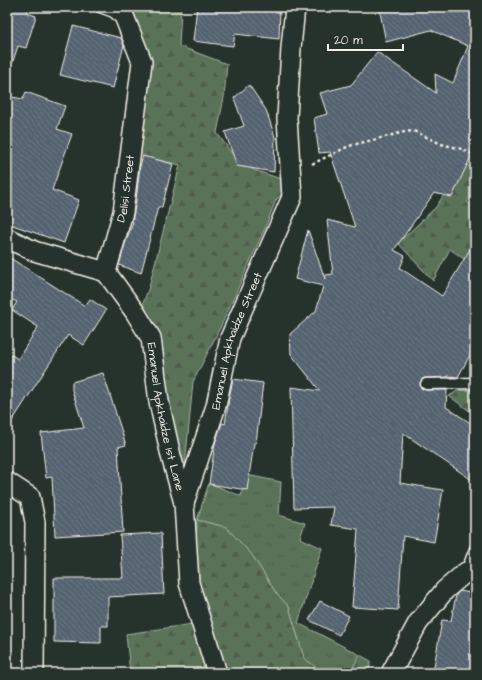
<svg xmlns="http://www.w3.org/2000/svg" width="482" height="680" viewBox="0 0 482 680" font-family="'Architects Daughter',sans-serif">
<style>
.grass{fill:url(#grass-tufts);stroke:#a7b2a0}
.forest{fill:url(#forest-firs);stroke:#a7b2a0}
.building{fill:url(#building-back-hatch);stroke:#f4f1e8}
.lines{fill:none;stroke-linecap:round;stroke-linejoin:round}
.service-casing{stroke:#f4f1e8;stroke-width:13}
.minor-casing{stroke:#f4f1e8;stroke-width:22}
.path{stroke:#f4f1e8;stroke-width:2.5;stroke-dasharray:3 3;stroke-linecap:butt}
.service{stroke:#26332d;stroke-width:10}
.minor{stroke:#26332d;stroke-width:19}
.labels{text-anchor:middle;stroke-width:3;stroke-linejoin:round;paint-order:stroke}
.street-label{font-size:12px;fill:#f4f1e8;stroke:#26332d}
</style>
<defs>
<pattern id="grass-tufts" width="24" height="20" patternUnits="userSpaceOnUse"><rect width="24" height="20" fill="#5a7358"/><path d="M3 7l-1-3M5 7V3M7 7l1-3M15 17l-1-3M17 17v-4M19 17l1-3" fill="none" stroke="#515b4e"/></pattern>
<pattern id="forest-firs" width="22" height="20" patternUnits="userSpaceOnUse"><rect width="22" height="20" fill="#5a7358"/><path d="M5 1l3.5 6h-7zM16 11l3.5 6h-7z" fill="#515b4e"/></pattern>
<pattern id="building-back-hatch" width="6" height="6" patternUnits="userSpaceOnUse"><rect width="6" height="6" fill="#54626f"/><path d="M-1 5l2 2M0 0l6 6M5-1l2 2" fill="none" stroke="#6d7984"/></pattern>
</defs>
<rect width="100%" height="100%" fill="#26332d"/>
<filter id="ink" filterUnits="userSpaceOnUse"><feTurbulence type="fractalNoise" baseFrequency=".025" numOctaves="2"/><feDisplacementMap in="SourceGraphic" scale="8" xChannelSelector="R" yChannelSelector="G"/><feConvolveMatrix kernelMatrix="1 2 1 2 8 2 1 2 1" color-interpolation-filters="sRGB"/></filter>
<g filter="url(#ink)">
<path class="grass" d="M247,475L281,482L279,515L305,523L300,538L322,548L298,623L360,655L350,673H323L304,658L289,607L276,593L252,555L226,527L197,520L209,483L241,496Z"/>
<g class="forest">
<path d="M128,7H172L181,9L179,46L227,64L224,97L217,133L239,163L257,171L293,183L276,200L265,228L221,326L193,382L183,488L142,306L149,287L180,165L137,155L144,62Z"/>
<path d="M464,163L475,170V190L467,202L475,207V243L464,259L450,249L433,281L398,243L436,207Z"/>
<path d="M459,390L475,391V415L449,396Z"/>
<path d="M197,520L226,527L252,555L276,593L289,607L304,658L323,673H223L195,577Z"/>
<path d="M193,624L206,673H130L126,634Z"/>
<path d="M360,655L371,661L368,673H350Z"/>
</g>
<g class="building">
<path d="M7,7H29L27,13L36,16L26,48L18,46L12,64L7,63Z"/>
<path d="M197,7H280L279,39L235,34L233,46L193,41Z"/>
<path d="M379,7H475V148L452,197L434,193L394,250L405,256L400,268L442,296L475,241V346L458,377L448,376V377L425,378L422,379L420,384L421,388L426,390H447L446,407L475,426V482L403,433L400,483L443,490L434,542L403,536L398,610L352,607L358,529L331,525L334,507L294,508L291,387L320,391L291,354L290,334L316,311L323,286L295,279L308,230L325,279L326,275L333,274L327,220L355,227L330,152L319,153L314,118L327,114L320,93L351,85L377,52L436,93L435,74L453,83L468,46L431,30L386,42Z"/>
<path d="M73,26L121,38L124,45L113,88L60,75Z"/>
<path d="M249,85L266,110L275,137L274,172L237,166L225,132L244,126L234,98Z"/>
<path d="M26,92L65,106L57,129L72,134L52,190L79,200L64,243L7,223V96L23,99Z"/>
<path d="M143,156L173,164L162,207H158L141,273L119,265L125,244L133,222H132L136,201V200L140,166Z"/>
<path d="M7,256L85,306L90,299L106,310L84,345L68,335L7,429V352L18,359L38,327L12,310L17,302L7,297Z"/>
<path d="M103,373L126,445L118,447L123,532L55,536L52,477L46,478L41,433L84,428L72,390V382Z"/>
<path d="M233,379L263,383L256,443H254L247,490L209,484L215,443L222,423L225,424L229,398Z"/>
<path d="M161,533L164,594L108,597V626H101V643L54,642V578H123L120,535Z"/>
<path d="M460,591L475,594V673H433L442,620L451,621L456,595Z"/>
<path d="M320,601L349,616L339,635L309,620Z"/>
</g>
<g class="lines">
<g class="service-casing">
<g id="service">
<path d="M100,7L119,14"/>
<path d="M426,384L475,383"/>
<path d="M466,572L475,549"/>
</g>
</g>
<g class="minor-casing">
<g id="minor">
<path d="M7,238L34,251L106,272"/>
<path id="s1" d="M106,272L123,212L142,62L124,16L115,7"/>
<path id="s2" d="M106,272L135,312L151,338L159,402L171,456L184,503"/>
<path d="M7,482L30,497L35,522L34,673"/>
<path id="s3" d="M217,673L189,583L184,503L216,406L230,338L292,197L287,118L291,48L295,7"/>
<path d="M391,673L418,623L445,590L466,572L475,570"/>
</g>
</g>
<path class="path" d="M312,164L349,146L404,132L414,131L441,144L462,149L475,155"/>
<use href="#service" class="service"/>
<use href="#minor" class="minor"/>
</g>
</g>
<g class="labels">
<g class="street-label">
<text dy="4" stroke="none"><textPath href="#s1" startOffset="86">Delisi Street</textPath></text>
<text dy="4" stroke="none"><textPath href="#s3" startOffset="345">Emanuel Apkhaidze Street</textPath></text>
<text dy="4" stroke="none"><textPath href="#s2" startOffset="160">Emanuel Apkhaidze 1st Lane</textPath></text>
</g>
</g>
<rect width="482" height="680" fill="none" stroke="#26332d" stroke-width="24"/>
<rect x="12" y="12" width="458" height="656" fill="none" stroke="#f4f1e8" stroke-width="1.5" filter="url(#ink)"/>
<path d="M328 44v6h75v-6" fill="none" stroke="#f4f1e8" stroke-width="2"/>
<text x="334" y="44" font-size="12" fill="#f4f1e8" stroke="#26332d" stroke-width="3" paint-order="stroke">20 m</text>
</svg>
